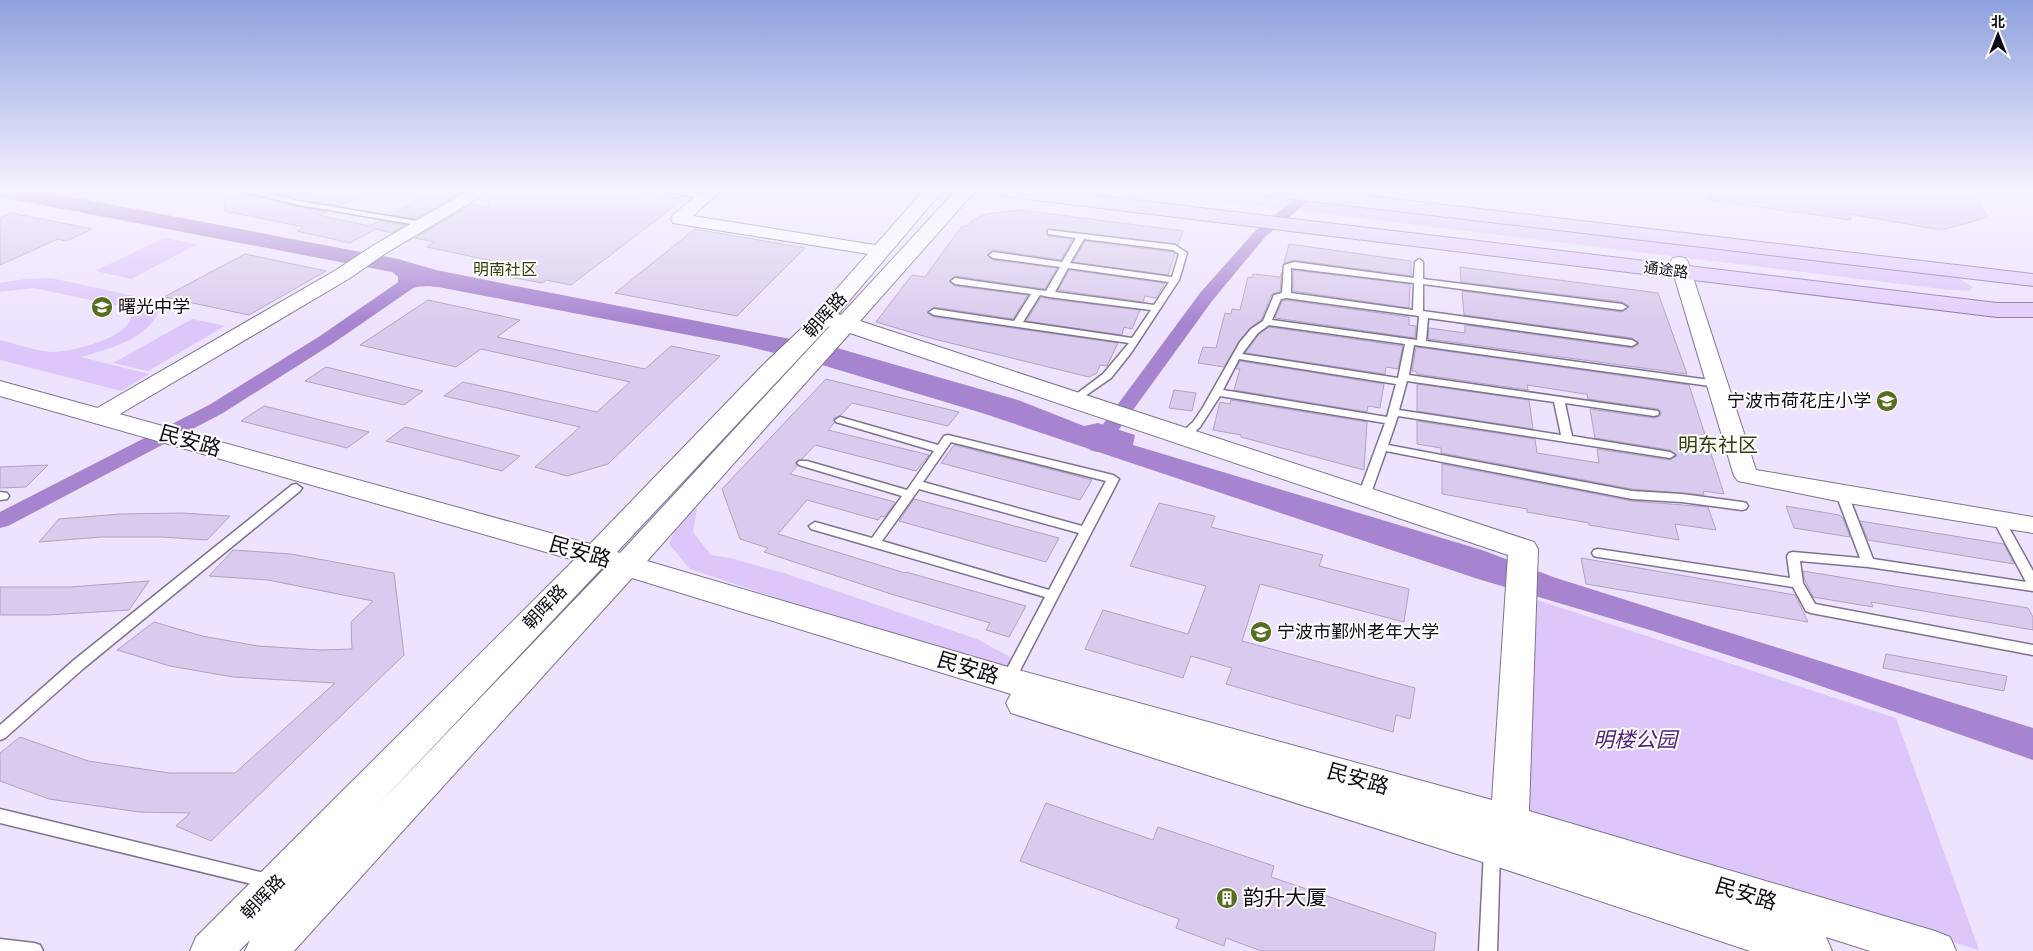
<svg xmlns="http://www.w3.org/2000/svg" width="2033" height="951" viewBox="0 0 2033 951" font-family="'PT Serif','Noto Sans SC',serif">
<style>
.green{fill:#ddc7fa}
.water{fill:#a784d0}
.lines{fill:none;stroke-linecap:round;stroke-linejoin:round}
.canal{fill:#a784d0;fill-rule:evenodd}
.building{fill:#d9cbed;stroke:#afa2c2}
.lane-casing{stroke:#7f7290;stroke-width:3}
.street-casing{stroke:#7f7290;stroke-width:2}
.secondary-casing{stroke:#7f7290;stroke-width:2}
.primary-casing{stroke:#8d74ac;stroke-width:2}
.lane{fill:#fff;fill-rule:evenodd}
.street{fill:#fff;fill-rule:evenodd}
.secondary{fill:#fff;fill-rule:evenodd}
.primary{fill:#e3cefd;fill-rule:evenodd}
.labels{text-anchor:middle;stroke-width:4;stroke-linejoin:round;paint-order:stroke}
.far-street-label{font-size:15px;fill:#100b16;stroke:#fff}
.far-quarter-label{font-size:16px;fill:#304007;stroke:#fff}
.poi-label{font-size:18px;fill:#100b16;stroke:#fff;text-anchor:start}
.street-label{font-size:18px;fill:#100b16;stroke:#fff}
.quarter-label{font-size:20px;fill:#304007;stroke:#fff}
.near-street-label{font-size:21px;fill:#100b16;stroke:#fff}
.near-park-label{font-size:21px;font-style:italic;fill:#51217b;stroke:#fff}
.near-poi-label{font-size:21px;fill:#100b16;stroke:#fff;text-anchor:start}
</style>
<rect width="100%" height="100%" fill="#eee3fe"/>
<g class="green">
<path d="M1129,190H1208L1252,193L1958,278L1973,287L1969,291L1950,290Z"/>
<path d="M164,238L198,244L131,279L95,271Z"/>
<path d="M51,278L148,299L159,310C148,340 108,349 81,357L149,374L121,391L0,360V340C17,344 35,351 52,352C71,352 137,337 131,311L119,306L34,288L0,292V283L24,279Z"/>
<path d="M192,319L225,326L148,371L113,363Z"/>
<path d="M697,509L693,532L711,555L730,558L784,573L977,639L1012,658L1007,670L843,620L690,569L669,544L683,510Z"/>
<path d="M1537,600L1896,718L1979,950L1529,814Z"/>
</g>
<path class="water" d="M0,190H35L398,259L436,270L526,288L837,348L1018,400L1084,426L1098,423L1135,435L1133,445L1482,550L1556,578L2033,728V760L1792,676L1650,630L1478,579L982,413L822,365L746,346L438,287C421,285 411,286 398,297L384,294L398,283V277L392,272L0,197Z"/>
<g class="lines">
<g class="canal">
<path d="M1306,190H1322L1266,236L1212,301L1104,450L1097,452L1090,450L1087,446L1090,442L1200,293L1256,230Z"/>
<path d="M413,275L419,276L421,280L419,284L332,344L223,413L8,526L0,528V512L209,405L320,336L407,276Z"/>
</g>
</g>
<g class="building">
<path d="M226,190H234L299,207L327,212L319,215L369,226L380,221L405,225L392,233L376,229L350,243L297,231L304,227L224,211Z"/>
<path d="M260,190H373L339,206Z"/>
<path d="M491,190H630L684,199L571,285L546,280L542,283L488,273L502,263L427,247L434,242L415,238L472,204L488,207Z"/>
<path d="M1711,190H1967L1973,199L1977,200L1988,217L1942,230L1849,214L1851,220L1710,200Z"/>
<path d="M428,195L449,199L415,219L391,215Z"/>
<path d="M1021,210L1183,231L1178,245L1047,229L1048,236L1073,239L1061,260L993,250L987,255L993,260L1057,268L1045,289L955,276L949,281L955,286L1028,295L1013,319L934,307L927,313L934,317L1118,343L1107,366L1100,365L1097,373L1089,377L934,339L876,322L912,275L925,277L962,226H967L972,221L986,214Z"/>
<path d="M11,213L67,224L92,229L66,241L58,239L0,265V218Z"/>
<path d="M695,229L805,248L737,316L615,293Z"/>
<path d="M1085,241L1172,252L1175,253L1168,275L1073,262Z"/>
<path d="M1289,244L1411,261V276L1294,260L1284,263Z"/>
<path d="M245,254L326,271L249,315L164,297Z"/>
<path d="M1460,267L1658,293L1687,374L1428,339L1429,328L1465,333V325L1632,348L1639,344L1632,338L1464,315L1462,291L1622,312L1629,306L1622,302L1461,282Z"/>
<path d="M1069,270L1165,283L1156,298L1145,296L1143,302L1058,290Z"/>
<path d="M1293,270L1410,284L1409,308L1293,291Z"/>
<path d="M1282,272L1280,292L1272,294L1261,320L1250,328L1239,341L1224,367L1198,363L1203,347L1216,348L1225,313L1231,314L1232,309L1240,310L1248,277L1252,278L1253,274L1280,277Z"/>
<path d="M1041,297L1049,299L1140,310L1132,329L1124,327L1122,335L1026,321Z"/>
<path d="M428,300L520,320L497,337L645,369L671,346L720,356L608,464L567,476L535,467L580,427L444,396L463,382L597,412L630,382L481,349L456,367L360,345Z"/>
<path d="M1286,300L1409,317V325L1416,326L1415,338L1275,318L1282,301Z"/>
<path d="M1269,327L1403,346L1398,369L1386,367L1385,374L1245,353L1259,334Z"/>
<path d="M1416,347L1689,385L1724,494L1703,491L1704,495L1632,489L1441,453V448L1417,444V421L1535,439L1537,453L1599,463L1597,449L1670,460L1677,456L1670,450L1595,438L1590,409L1654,418L1660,416L1661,412L1658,409L1588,399L1587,394H1585L1527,385L1528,390L1417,374V372L1412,371Z"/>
<path d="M1240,361L1384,384L1380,408L1368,406L1367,412L1234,390L1240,369H1236Z"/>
<path d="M326,367L423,391L404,405L305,381Z"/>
<path d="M826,379L959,412L948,426L852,403L841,415L834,418V423L828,430L929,455L916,471L815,445L802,459L796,462L797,466L790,474L895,502L885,517L881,516L878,520L807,500L778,534L905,573L906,572L1026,606L1009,637L986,630L990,623L891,594L764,552L768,548L740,539L722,489Z"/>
<path d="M1417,384L1529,400L1533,429L1417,411Z"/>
<path d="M1174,390L1196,393L1192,411L1169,408Z"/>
<path d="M1231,400L1367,422L1364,470L1241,437V435L1213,430L1220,402L1230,404Z"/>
<path d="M264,406L369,432L347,448L241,421Z"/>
<path d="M405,427L520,456L502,471L386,441Z"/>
<path d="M954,445L1031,464L1092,480L1080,500L941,463Z"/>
<path d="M1442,464L1632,501L1708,507L1716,530L1675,524L1679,540L1589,525V523L1527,512V509L1442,494Z"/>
<path d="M48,465L26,487L0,488V467Z"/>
<path d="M914,499L1059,538L1046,562L899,521Z"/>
<path d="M1159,503L1215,516L1211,527L1323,555L1319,566L1409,589L1404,622L1260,584L1242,641L1415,688L1410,719L1396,715L1393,732L1226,684L1232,668L1191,656L1183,678L1085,649L1103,610L1188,634L1206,586L1130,566Z"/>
<path d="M1786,506L1839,515L1843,518L1850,537L1794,528Z"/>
<path d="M182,513L230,516L207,540L162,537H101L39,542L59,519L120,514Z"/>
<path d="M1860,521L2004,544L2014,564L1868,540Z"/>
<path d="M233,550L291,554L394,573L404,655L211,841L176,826L190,813L139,812L49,799L0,781V753L20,737L88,761L170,773H235L335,683L233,677L170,666L117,650L154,622L202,636L258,646L321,650L352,649L351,622L373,601L268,580L209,576Z"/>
<path d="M1581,558L1795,595L1808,622L1586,584Z"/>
<path d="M1803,571L2028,608L2033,617V630L1871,602L1873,607L1813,597L1804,578Z"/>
<path d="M149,581L129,610L48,615H0V587H70Z"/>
<path d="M1886,654L2007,676L2004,691L1883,668Z"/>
<path d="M1046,803L1153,840L1158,827L1274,866L1271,877L1436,933L1434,951H1261L1226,938L1224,946L1176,928L1179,919L1020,861Z"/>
</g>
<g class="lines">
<g class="lane-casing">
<g id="lane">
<path d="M236,190H251L299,201L423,222L427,224L423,226L299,205Z"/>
<path d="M659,190H678L705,195L709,197L705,199Z"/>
<path d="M1048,230L1175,245L1187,253L1179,280L1131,353L1111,378L1075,403L1070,400L1071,398L1103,374L1129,343L934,315L929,312L934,309L1014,321L1031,294L955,284L951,281L955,278L1046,291L1060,267L993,258L989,255L993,252L1062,262L1076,238L1048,234ZM1084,239L1173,250L1179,254L1172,277L1070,263ZM1068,268L1169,282L1154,305L1055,292ZM1040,295L1049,297L1151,310L1132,338L1023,322Z"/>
<path d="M1419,259L1423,262V279L1622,304L1627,307L1622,310L1423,284V311L1632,340L1637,343L1632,346L1428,318L1426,341L1717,381L1722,384L1717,387L1414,345L1409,375L1658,411L1659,413L1658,415L1654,416L1565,403L1572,436L1670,452L1675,455L1670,458L1398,416L1388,445L1632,491L1682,494L1742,502L1746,503L1748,506L1746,509L1742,510L1682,502L1632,499L1386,451L1370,496L1364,500L1358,496L1385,423L1220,396L1200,427L1188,438H1180L1179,436L1180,434L1193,422L1202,409L1240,342L1251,329L1263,321L1274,295L1282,293L1284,265L1294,262L1414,278L1415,262ZM1291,268L1414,283L1413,310L1291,293ZM1286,298L1419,316L1417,340L1272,320L1281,299ZM1269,325L1405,344L1398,378L1242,354L1258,333ZM1239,359L1396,384L1387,417L1223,390ZM1407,381L1554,402L1561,435L1399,410Z"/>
<path d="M840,417L938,445L944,436L948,435L1113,475L1119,479L1013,684L1008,685L1003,684L1001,680L1045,597L811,529L809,526L815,522L872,538L902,496L799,465L797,463L799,461H807L907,490L934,451L836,422L835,420ZM951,442L1106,481L1082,526L923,482ZM919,489L1079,533L1049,590L882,541Z"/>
<path d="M296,484L302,488L300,491L84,668L5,738L0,740V725L74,660L292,485Z"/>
<path d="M1842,490L1848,494L1873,559L2026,582L1993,520L1995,517H2003L2033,571V591L1868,567L1800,561L1803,583L1815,604L2033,645V655L1811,613L1806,611L1793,587L1598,557L1594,556L1592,553L1594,550L1598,549L1790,578L1787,556L1789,553L1793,552L1860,558L1836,494Z"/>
<path d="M0,492L7,493L9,496L7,499L0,500Z"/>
<path d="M0,809L268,874L274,876L276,881L274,886L268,888L0,823Z"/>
<path d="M1492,844L1498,846L1500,851L1497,951H1479L1484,851L1486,846Z"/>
<path d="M0,939L34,943L40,945L43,951H0Z"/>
</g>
</g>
<g class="street-casing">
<g id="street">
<path d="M469,190H489L487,193L386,253L350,278L108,421L100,423L92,421L89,416L92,411L336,270L374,245Z"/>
<path d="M703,190H721L693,216L881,246L887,247L890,251L887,255L881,256L673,223L671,219L673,215Z"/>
<path d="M1679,257L1685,258L1688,262L1756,470L2033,517V533L1842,502L1738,481L1734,476L1670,262L1673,258Z"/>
</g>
</g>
<g class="secondary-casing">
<path id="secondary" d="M924,190H943L838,314L841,315L956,190H976L860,321L1534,542L1538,549L1529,811L1935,931L1950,937L1956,951H1870L1826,937L1832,951H1750L1492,865L1011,713L1006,703L1011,694L632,578L294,951H245L250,940L239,951H190L196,937L574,560L0,396V381L590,544L765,363L804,326ZM829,326H830L620,553L617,552ZM850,333L1508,555L1492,800L1008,667L647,561ZM602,568L604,569L376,807Z"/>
</g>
<g class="primary-casing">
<g id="primary">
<path d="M993,190H1051L1997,303H2033V317H1997L1002,196L995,194Z"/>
<path d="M1259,190H1318L2033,274V286L1268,196L1261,194Z"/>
</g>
</g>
<use href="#lane" class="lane"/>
<use href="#street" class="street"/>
<use href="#secondary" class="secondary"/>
<use href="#primary" class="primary"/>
</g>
<linearGradient id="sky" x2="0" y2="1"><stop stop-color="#8ea1de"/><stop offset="0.59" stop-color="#f7f2ff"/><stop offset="1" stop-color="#f7f2ff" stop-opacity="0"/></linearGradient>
<rect width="2033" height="323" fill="url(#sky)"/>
<defs>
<g id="school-disc" transform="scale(1.125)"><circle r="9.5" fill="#566e1f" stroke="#fff"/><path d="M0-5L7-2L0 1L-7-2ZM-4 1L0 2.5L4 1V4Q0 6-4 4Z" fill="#fff"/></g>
<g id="university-disc" transform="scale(1.125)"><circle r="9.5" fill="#566e1f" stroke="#fff"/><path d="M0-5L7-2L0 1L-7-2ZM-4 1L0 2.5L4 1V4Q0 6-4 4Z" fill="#fff"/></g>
<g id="building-disc" transform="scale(1.125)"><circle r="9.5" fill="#566e1f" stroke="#fff"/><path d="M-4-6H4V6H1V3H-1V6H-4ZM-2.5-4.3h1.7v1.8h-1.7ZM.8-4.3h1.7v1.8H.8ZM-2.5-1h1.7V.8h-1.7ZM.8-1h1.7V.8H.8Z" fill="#fff"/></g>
</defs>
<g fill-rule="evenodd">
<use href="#school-disc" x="102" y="307"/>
<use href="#school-disc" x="1887" y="401"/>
<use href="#university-disc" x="1261" y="632"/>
<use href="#building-disc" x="1227" y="898"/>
</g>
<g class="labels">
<g class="far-street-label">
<text transform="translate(1666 270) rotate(7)" y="5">通途路</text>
</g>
<g class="far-quarter-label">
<text x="505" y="275">明南社区</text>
</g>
<g class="poi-label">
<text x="118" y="313">曙光中学</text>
<text x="1871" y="407" text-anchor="end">宁波市荷花庄小学</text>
<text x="1277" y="638">宁波市鄞州老年大学</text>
</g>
<g class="street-label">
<text transform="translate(825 315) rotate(-48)" y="6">朝晖路</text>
<text transform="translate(545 607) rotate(-46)" y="6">朝晖路</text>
<text transform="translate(263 897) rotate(-46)" y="6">朝晖路</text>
</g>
<g class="quarter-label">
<text x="1718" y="452">明东社区</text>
</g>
<g class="near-street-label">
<text transform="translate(190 441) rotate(16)" y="7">民安路</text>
<text transform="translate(580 552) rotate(16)" y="7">民安路</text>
<text transform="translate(968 668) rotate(17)" y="7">民安路</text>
<text transform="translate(1358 779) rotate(16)" y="7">民安路</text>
<text transform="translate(1746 894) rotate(17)" y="7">民安路</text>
</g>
<g class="near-park-label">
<text x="1635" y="747">明楼公园</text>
</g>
<g class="near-poi-label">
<text x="1243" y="905">韵升大厦</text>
</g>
</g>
<g transform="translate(1998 35)" stroke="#ffffff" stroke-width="4" paint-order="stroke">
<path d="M0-4L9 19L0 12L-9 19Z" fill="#100b16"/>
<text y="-8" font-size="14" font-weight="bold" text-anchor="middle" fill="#100b16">北</text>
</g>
</svg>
